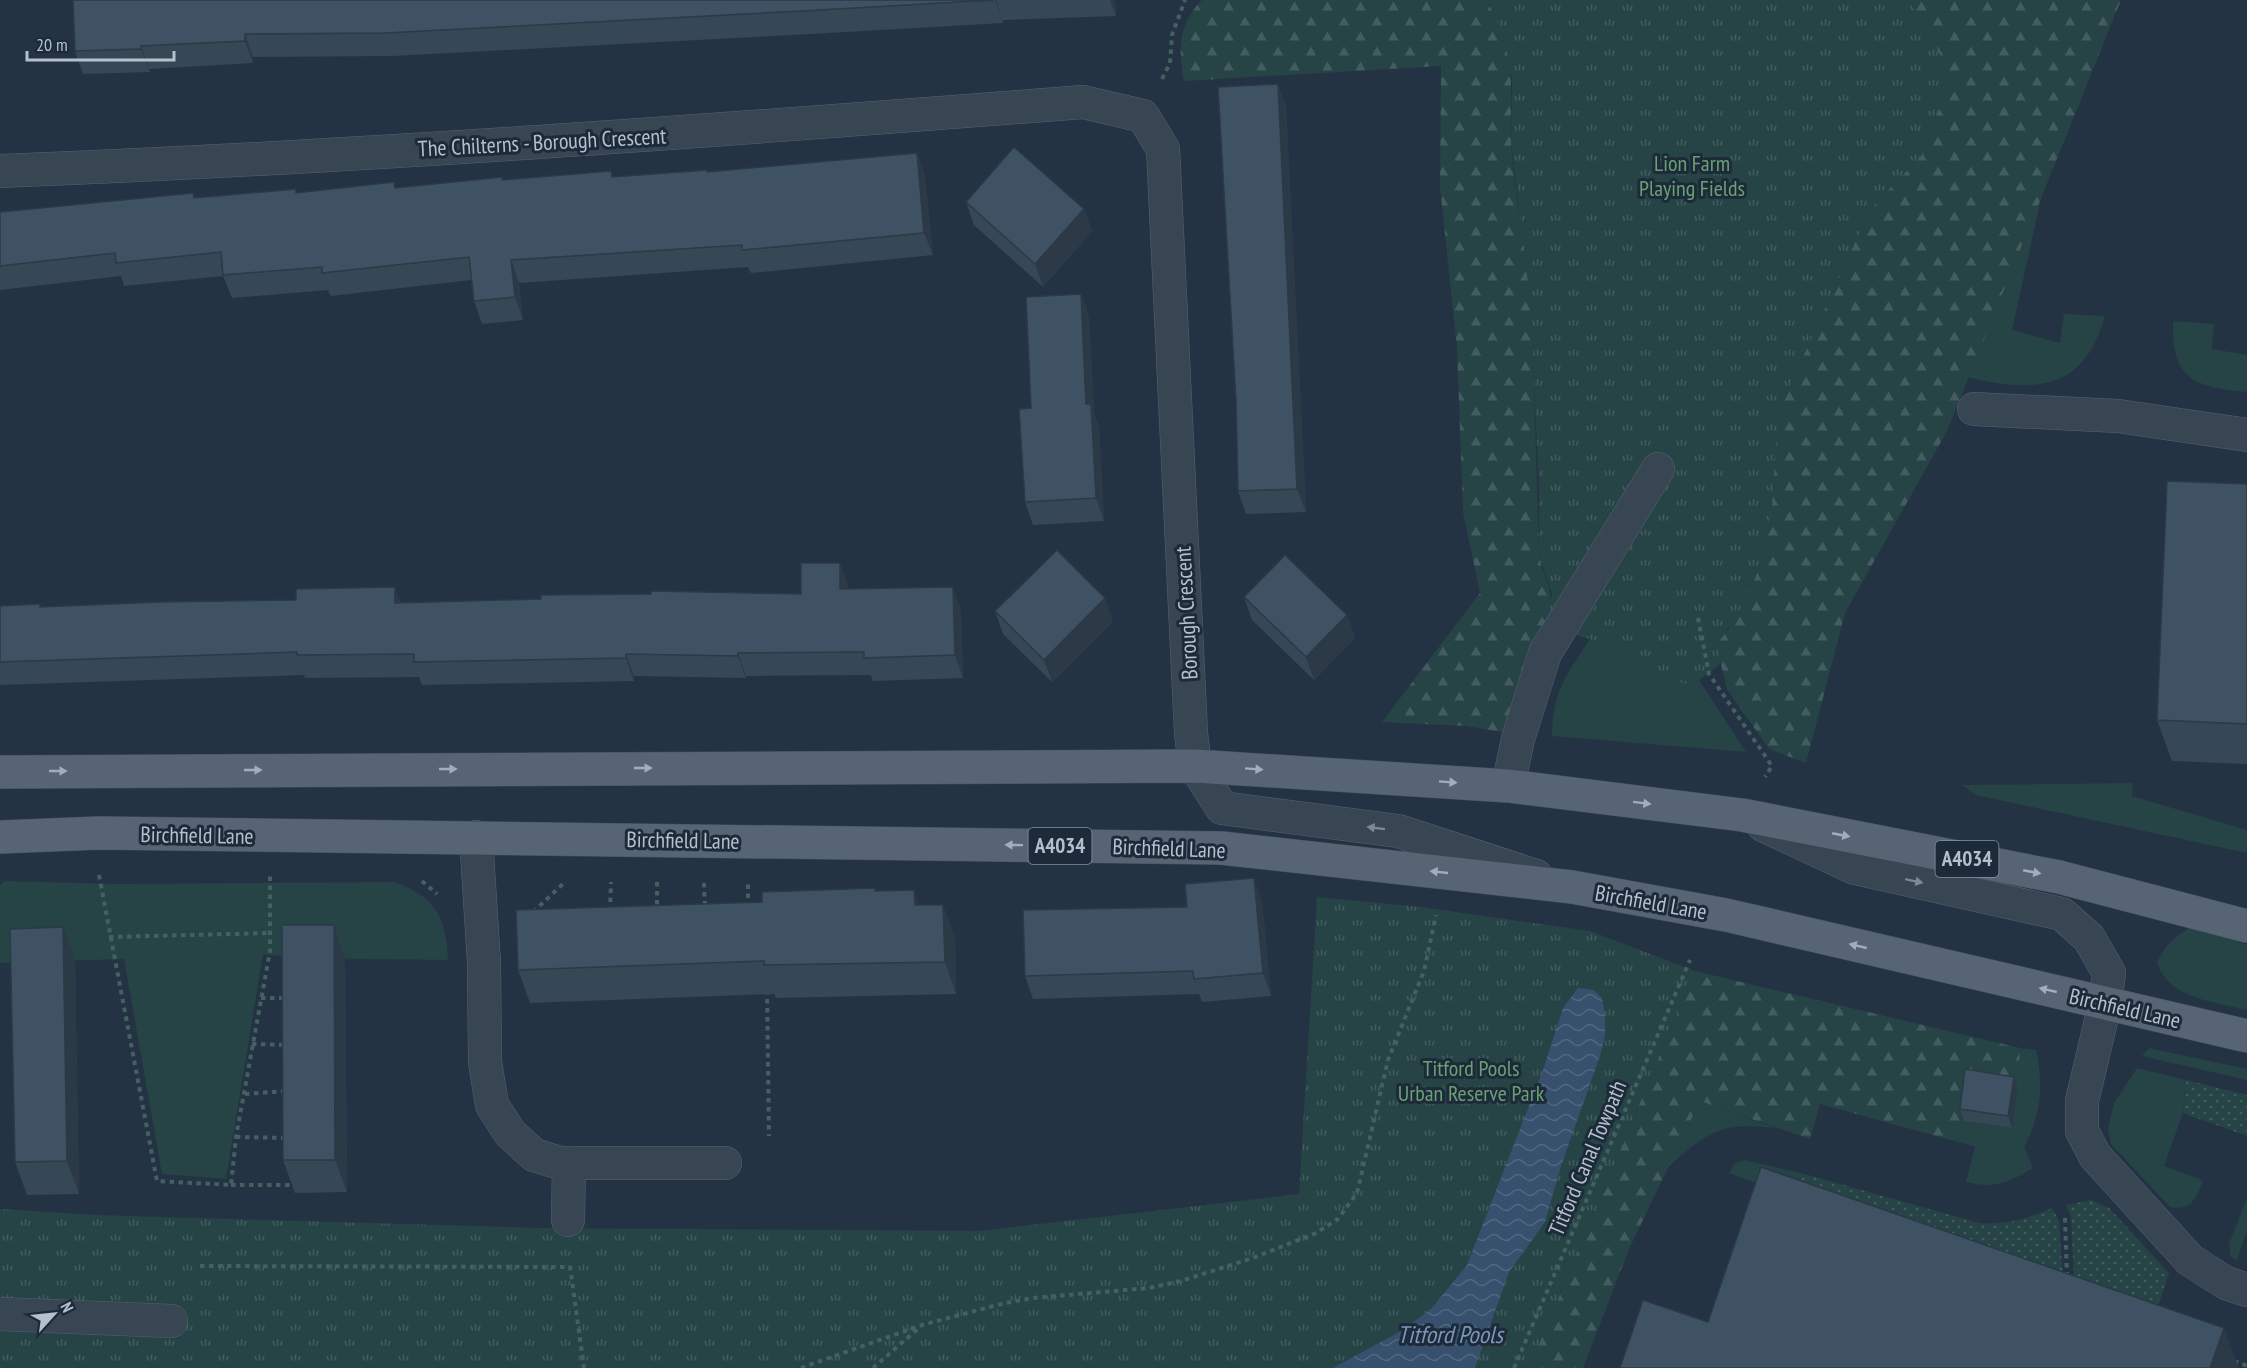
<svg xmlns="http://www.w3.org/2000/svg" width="2247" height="1368" viewBox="0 0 2247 1368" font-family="'PT Sans Narrow',sans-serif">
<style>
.grass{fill:#264345}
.forest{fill:url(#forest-firs)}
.park{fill:url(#park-tufts)}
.garden{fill:url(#garden-dots)}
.water{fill:url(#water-waves)}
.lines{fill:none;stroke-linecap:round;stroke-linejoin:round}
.minor-casing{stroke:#566371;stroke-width:34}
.major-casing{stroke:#424e5d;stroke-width:34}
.path{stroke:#446061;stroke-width:4;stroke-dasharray:4.5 4.5;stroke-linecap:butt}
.minor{stroke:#384553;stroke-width:33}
.major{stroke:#566474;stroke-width:33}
.wall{fill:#364756}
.shaded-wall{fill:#2c3946}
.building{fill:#3f5264;stroke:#2c3946;stroke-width:1.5}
.oneway{fill:#a2aebb}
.oneway2{fill:#7d8996}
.labels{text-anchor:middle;stroke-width:6;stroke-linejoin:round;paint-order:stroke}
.shield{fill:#1d2a39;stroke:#8793a1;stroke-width:1.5}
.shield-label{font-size:21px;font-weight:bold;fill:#b5c0cd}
.street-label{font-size:22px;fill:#b5c0cd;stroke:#1d2a39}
.park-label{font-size:22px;fill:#6aa174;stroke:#1d2a39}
.water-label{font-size:24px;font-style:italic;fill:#7a98b7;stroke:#1d2a39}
</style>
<defs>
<pattern id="forest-firs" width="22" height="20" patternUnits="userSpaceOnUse" patternTransform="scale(1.5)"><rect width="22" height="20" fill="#264345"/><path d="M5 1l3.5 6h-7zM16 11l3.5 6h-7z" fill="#435c5f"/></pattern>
<pattern id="park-tufts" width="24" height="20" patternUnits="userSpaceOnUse" patternTransform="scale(1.5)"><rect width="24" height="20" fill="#264345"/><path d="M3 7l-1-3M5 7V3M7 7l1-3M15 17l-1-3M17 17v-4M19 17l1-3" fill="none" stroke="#435c5f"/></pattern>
<pattern id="garden-dots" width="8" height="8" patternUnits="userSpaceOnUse" patternTransform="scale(1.5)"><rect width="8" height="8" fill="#264345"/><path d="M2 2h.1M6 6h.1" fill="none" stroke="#435c5f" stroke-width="1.8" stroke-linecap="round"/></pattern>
<pattern id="water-waves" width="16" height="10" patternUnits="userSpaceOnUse" patternTransform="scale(1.5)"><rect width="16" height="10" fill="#36506d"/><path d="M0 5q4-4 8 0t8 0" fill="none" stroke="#516781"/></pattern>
</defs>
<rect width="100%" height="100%" fill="#243344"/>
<g class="grass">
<path d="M2044,185L2012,330L2060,343L2064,314L2105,316C2084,392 2034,393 1967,377Z"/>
<path d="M2173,321L2214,324L2212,349L2247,355V392C2195,387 2171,380 2173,321Z"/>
<path d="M1590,639L1684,684L1699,680L1746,752L1552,736C1552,692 1567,674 1590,639Z"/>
<path d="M2133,783L2132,796L2247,830V853L1976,795L1962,785Z"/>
<path d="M5,881L116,884L394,882C436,896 446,918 448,960L294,958L263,954L226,1179L162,1174L124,959L0,963V885Z"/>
<path d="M2191,927L2209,930L2247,945V1010C2215,1002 2169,999 2157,963C2165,945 2174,937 2191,927Z"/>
<path d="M2020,1048L2036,1050C2044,1086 2041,1115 2024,1147L2033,1168C2009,1183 1994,1189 1966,1182L1975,1147L1958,1142L1964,1121L2012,1128Z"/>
<path d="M2149,1048L2247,1069V1080L2142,1056Z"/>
<path d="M2137,1068L2186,1080L2183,1113L2164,1166L2203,1180C2198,1197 2190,1212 2170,1207L2111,1144L2108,1129L2114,1103Z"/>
<path d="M1700,1101L1776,1128C1718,1123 1711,1130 1668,1167Z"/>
<path d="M1744,1160L1801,1173L1795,1198L1729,1173L1734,1164Z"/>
<path d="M2247,1198V1230L2237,1260L2230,1256L2229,1244Z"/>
</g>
<g class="forest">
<path d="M1202,0H1483C1520,30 1509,101 1511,143C1514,195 1527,248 1530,300C1535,383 1536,467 1539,550C1540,574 1554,583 1550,611L1509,733L1466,726L1382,722L1480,593L1463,512L1457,348L1440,187L1441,66L1184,81C1178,49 1178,24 1202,0Z"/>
<path d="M1909,0H2121L1947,431L1845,613L1806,763L1769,749L1727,689L1716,645L1729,628L1770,521L1774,452L1778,418L1788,390L1837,274L1871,208L1921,156L1938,112L1948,74Z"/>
<path d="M1695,971L2020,1048L2018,1088L1964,1121L1958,1142L1820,1104L1810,1139L1700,1101L1629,1249L1583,1368H1529Z"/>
</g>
<g class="park">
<path d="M1483,0H1909L1935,43L1948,74L1938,112L1921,156L1871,208L1788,390C1771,438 1777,475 1770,523C1763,569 1745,609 1716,644L1722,663L1699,680L1684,684L1590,639L1545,626L1552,594L1539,554V486L1530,300L1511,143L1512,80L1504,36L1490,6Z"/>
<path d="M1317,897L1421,907L1590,931L1695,971L1529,1368H0V1209L95,1215L540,1228L980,1231L1299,1194Z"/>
</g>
<g class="garden">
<path d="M2186,1080L2247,1095V1136L2183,1113Z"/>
<path d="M1801,1173L1979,1223C2007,1225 2027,1219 2052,1208L2059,1221L2064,1296L1795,1198Z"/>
<path d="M2091,1200L2109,1208L2169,1273L2152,1325L2075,1298L2071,1217L2066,1205Z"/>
</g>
<path class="water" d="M1578,988L1594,990L1602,998L1605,1016V1036L1600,1056L1561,1166L1545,1222L1509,1272L1475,1368H1333L1401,1331L1431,1309L1467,1265L1543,1070L1563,1008Z"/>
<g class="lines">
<g class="minor-casing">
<g id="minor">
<path d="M0,171C362,157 723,130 1083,102L1143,116L1163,149L1191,733L1195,766L1222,808L1398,831L1536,876"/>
<path d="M1974,409L2118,416L2247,435"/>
<path d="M1508,786L1518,739L1545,653L1658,469"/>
<path d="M1763,825L1855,868L2062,914L2089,938L2109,973L2105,1004L2082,1101V1131L2095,1156L2190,1260L2226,1283L2247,1290"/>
<path d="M476,837L484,963L485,1062L492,1105L510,1133L534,1155L560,1163H725"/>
<path d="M568,1220L569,1163"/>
<path d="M0,1314L171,1321"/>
</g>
</g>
<g class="major-casing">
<g id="major">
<path d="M0,772L1195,766L1508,786L1742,815L2059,877L2247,926"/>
<path d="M0,837L99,833L1221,848L1572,887L1726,915L2247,1036"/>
</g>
</g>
<g class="path">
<path d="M1162,79L1170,63L1172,35L1185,0"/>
<path d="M1698,618L1709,674L1772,766L1765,777"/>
<path d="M99,875L157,1181L231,1185L236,1137L270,951V876"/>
<path d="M422,881L437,894"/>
<path d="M657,882V910"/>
<path d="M704,883L705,909"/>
<path d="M748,907V884"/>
<path d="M610,911L611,882"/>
<path d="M533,912L565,882"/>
<path d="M109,937L271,933"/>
<path d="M767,990L769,1136"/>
<path d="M261,998H287"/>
<path d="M252,1044L288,1045"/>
<path d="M245,1094L286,1091"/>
<path d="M236,1137L287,1138"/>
<path d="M231,1185H295"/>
<path d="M2065,1218L2067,1277"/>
<path d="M200,1266L570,1267"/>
<path d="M570,1266L584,1368"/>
<path d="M2234,1361L2247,1366"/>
<path d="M801,1368L922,1325L1005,1303L1033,1298L1149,1288L1181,1281L1253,1258L1316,1233L1338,1219L1357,1193L1388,1060L1424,971L1436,915"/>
<path d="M873,1368L920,1327"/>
<path d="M1514,1368L1690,960"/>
</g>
<use href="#minor" class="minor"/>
<use href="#major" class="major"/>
</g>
<g class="wall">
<path d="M73,0H1115L1116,16L1003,20V23L811,34L393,56L253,57V63L149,69L150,72L83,74L75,51Z"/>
<path d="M1278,84L1286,107L1306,512L1246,514L1238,491Z"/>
<path d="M917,153L925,176L933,255L751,273L748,267L519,283L523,320L482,324L474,301L471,280L331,296L328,290L232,298L223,276L124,286L121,276L0,290V212L297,193L396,188L502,177L503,180L613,177L708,172Z"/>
<path d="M966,202L1084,209L1092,231L1043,287L974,225Z"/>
<path d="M1081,294L1089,317L1094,413L1099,427L1104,521L1033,525L1025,502L1031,408Z"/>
<path d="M2247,484V764L2172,761L2157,720Z"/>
<path d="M840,563L848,586V589L961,610L963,678L873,681L871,675L746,676V678L634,676V681L422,685L419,677L305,678L304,675L0,685V606L41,607L401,603L801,594Z"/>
<path d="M1244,597L1347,615L1355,638L1314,680L1252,620Z"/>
<path d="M995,611L1113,621L1052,682L1003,634Z"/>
<path d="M875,888L876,891L919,905L955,937L956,994L776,998L774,994L530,1003L518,970L762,902Z"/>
<path d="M1262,901L1271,996L1202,1002L1199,994L1033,999L1025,976L1187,907Z"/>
<path d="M334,925L345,958L347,1192L295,1193L283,1160Z"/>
<path d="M75,960L79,1194L27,1195L15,1162Z"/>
<path d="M2014,1077L2018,1088L2012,1128L1964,1121L1960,1109Z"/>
</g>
<g class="shaded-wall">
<path d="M995,0H996L1003,23Z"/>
<path d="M1110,0H1115L1116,16Z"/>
<path d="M245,34L253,57V63L245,41Z"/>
<path d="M141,46L149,69L150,72L141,49Z"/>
<path d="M1278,84L1286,107L1306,512L1297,489Z"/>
<path d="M917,153L925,176L933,255L924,233Z"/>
<path d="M1084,209L1092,231L1043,287L1035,264Z"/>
<path d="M511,260L519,283L523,320L515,297Z"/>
<path d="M1081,294L1089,317L1094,413L1099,427L1104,521L1096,498L1086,404Z"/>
<path d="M840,563L848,586L849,612L840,589Z"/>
<path d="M395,587L404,610L395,603Z"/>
<path d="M953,587L961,610L963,678L955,655Z"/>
<path d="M1105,598L1113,621L1052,682L1044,660Z"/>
<path d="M1347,615L1355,638L1314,680L1306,657Z"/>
<path d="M738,653L746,676V678L738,656Z"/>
<path d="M626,654L634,676V681L626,658Z"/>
<path d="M1254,878L1262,901L1271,996L1263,973Z"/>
<path d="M914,890L926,923L915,905Z"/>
<path d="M943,905L955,937L956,994L945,962Z"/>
<path d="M334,925L345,958L347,1192L335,1160Z"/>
<path d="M63,927L75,960L79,1194L67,1161Z"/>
<path d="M2014,1077L2018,1088L2012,1128L2008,1116Z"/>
<path d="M2224,1328L2239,1368H2210Z"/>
</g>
<g class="building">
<path d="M73,0H994L802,11L385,33L245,34V41L141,46V49L75,51Z"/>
<path d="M1278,84L1297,489L1238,491L1236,401L1218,87Z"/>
<path d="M1014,147L1084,209L1035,264L966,202Z"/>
<path d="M917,153L924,233L742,250V245L511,260L515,297L474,301L469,257L322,273V267L223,275L221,252L116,263L115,253L0,266V212L193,193L194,198L296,189V193L394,182L395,188L502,177V180L611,171L612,177L707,170V172Z"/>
<path d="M1081,294L1086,404H1091L1096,498L1025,502L1019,409L1031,408L1026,297Z"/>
<path d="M2167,481L2247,484V724L2157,720Z"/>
<path d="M1057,550L1105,598L1044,660L995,611Z"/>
<path d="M1285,555L1347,615L1306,657L1244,597Z"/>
<path d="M801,563H840V589L953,587L955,655L864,658V652L738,653V656L626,654V658L414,662V654L297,655V652L0,662V606L40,604V607L160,602L296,600V589L395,587V603L541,599V595L651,594V591L801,594Z"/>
<path d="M1254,878L1263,973L1194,979L1193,971L1025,976L1023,910L1187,907L1185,884Z"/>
<path d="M875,888V891L914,890L915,905H943L945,962L764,965V961L518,970L516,910L762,902V892Z"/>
<path d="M282,925H334L335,1160H283Z"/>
<path d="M63,927L67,1161L15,1162L10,929Z"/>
<path d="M1965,1069L2014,1077L2008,1116L1960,1109Z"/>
<path d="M1761,1167L2224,1328L2210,1368H1620L1643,1300L1708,1322Z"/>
</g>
<defs><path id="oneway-solid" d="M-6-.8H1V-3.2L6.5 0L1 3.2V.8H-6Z" transform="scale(1.5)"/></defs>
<g class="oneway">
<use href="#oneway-solid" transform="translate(643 768)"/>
<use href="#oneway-solid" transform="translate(448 769)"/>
<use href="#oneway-solid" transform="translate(1254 769) rotate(4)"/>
<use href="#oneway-solid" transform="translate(253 770)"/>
<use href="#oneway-solid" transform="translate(58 771)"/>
<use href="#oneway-solid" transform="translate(1448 782) rotate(4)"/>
<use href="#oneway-solid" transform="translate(1642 803) rotate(7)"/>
<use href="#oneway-solid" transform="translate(1841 835) rotate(11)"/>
<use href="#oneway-solid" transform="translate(1014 845) rotate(-179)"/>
<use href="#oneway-solid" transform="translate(1439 872) rotate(-174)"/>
<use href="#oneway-solid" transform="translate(2032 872) rotate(11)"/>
<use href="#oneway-solid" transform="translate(1858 946) rotate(-167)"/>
<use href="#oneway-solid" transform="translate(2048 990) rotate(-167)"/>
</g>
<g class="oneway2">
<use href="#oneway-solid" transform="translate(1376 828) rotate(-173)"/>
<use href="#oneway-solid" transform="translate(1914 881) rotate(12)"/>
</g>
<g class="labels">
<g class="shield">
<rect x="1028.5" y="828" width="63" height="36" rx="4.5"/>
<rect x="1935.5" y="841" width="63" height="36" rx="4.5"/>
</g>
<g class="shield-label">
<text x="1060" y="853">A4034</text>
<text x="1967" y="866">A4034</text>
</g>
<g class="street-label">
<text transform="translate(542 142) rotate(-3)" y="8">The Chilterns - Borough Crescent</text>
<text transform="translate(1186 613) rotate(-93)" y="8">Borough Crescent</text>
<text transform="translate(197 835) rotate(1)" y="8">Birchfield Lane</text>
<text transform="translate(683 840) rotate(1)" y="8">Birchfield Lane</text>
<text transform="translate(1169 848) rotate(2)" y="8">Birchfield Lane</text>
<text transform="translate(1651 902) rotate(10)" y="8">Birchfield Lane</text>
<text transform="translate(2125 1008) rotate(13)" y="8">Birchfield Lane</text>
<text transform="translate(1587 1158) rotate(-67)" y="8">Titford Canal Towpath</text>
</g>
<g class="park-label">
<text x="1692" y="171">Lion Farm<tspan x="1692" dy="25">Playing Fields</tspan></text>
<text x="1471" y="1076">Titford Pools<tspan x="1471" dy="25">Urban Reserve Park</tspan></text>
</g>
<g class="water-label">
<text x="1450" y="1343">Titford Pools</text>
</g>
</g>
<g transform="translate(54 1314) rotate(63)" stroke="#1d2a39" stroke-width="4.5" paint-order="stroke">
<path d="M0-4.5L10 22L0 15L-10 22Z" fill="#b5c0cd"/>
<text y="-9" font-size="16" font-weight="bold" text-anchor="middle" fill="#b5c0cd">N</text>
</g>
<path d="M27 51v9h147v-9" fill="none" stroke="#b5c0cd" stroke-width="3"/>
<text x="36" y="51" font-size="18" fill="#b5c0cd" stroke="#1d2a39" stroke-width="4.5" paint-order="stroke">20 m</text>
</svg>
